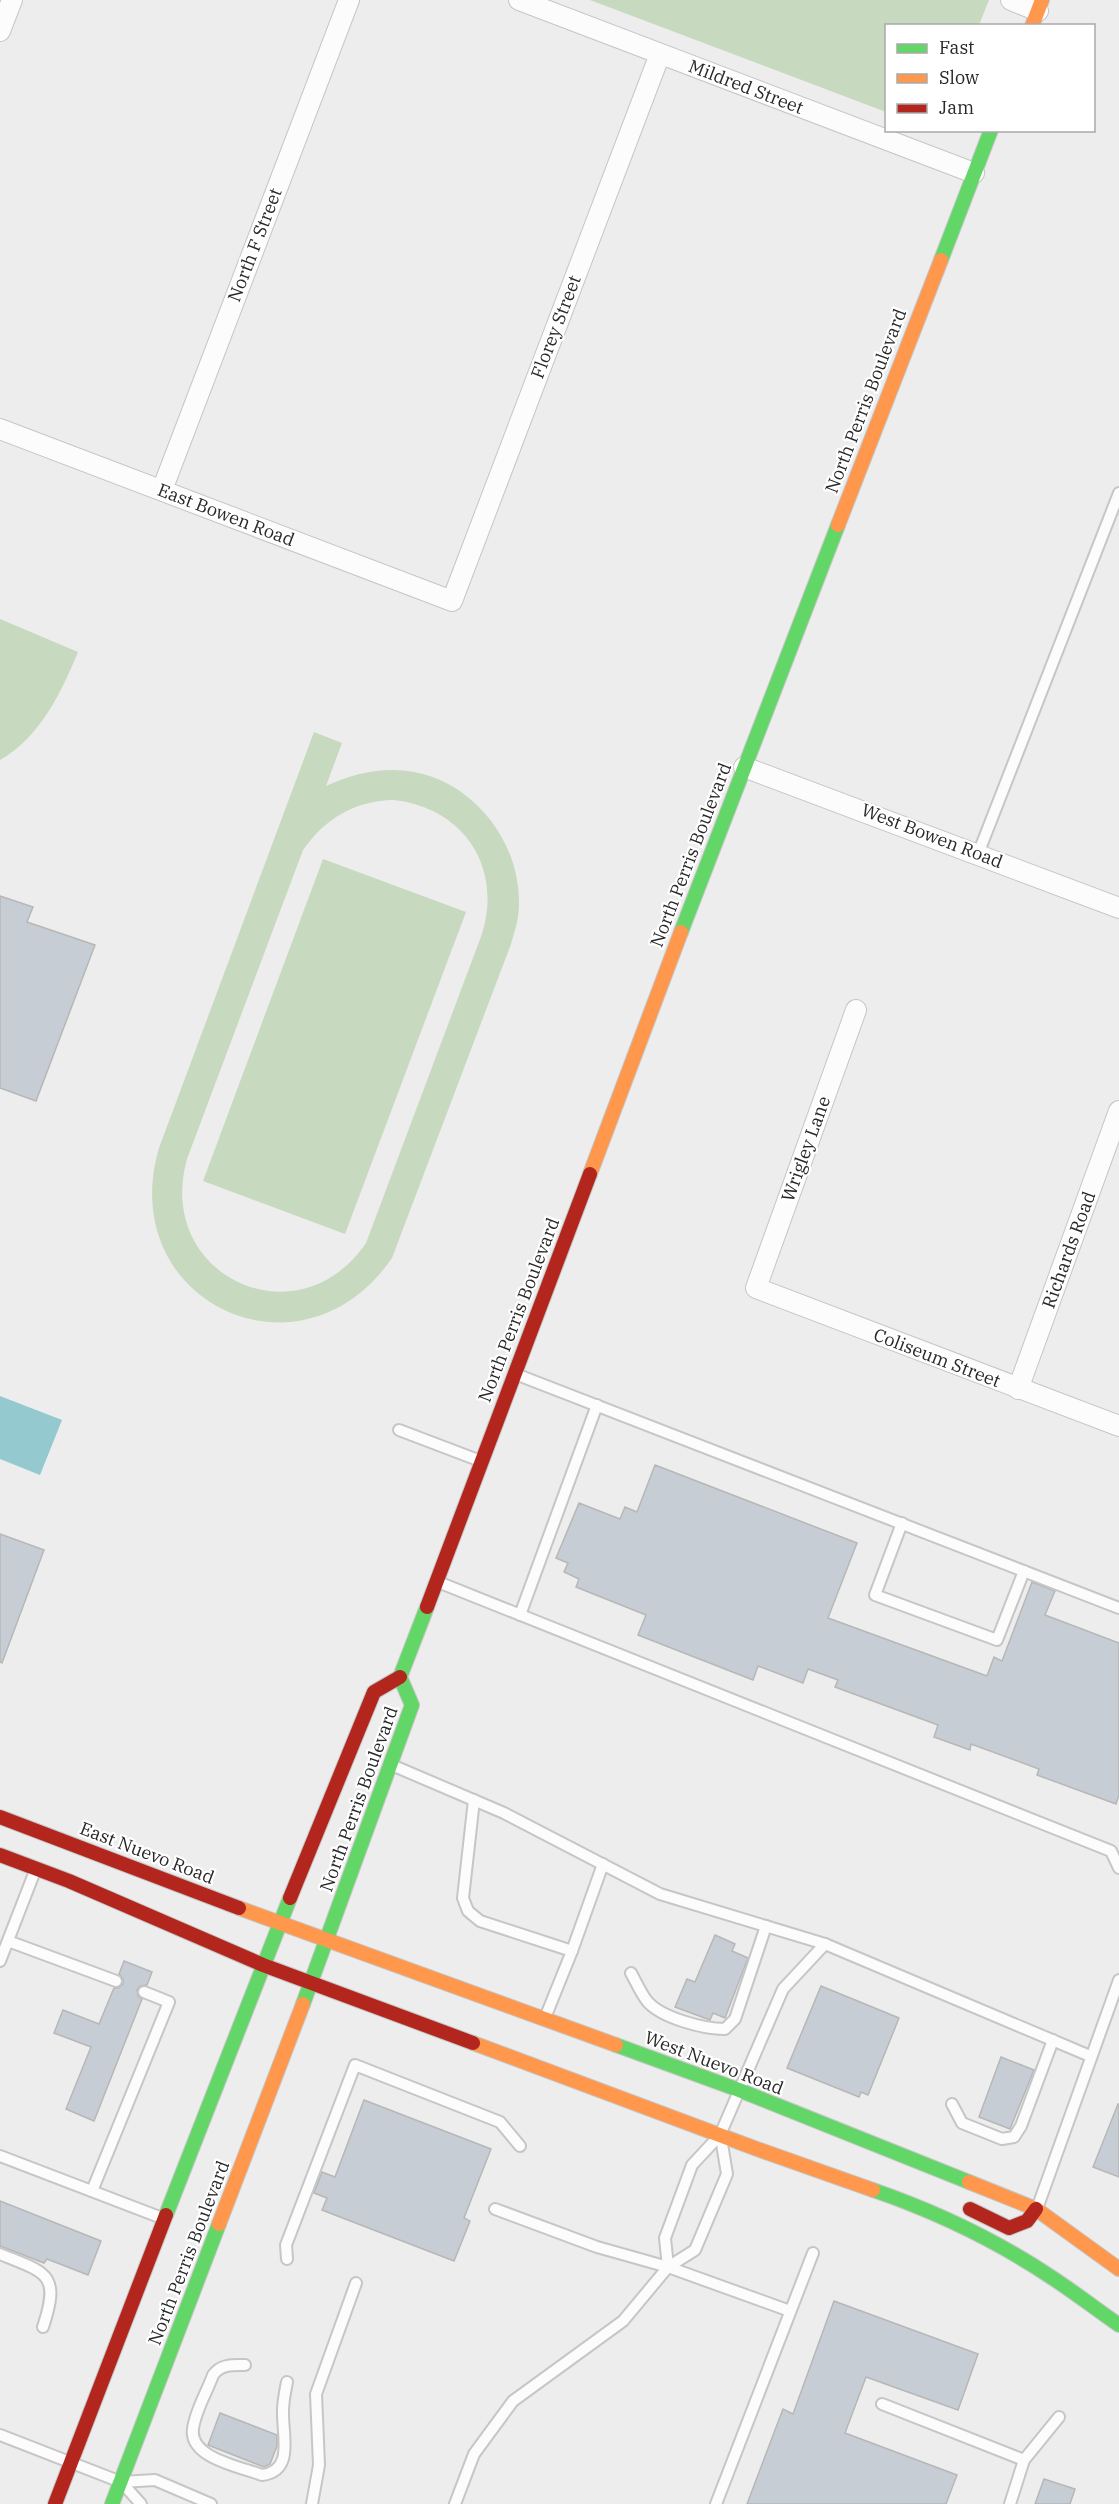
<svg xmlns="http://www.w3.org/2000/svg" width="1119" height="2504" viewBox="0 0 1119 2504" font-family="'IBM Plex Serif',serif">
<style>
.green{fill:#c7d9bf;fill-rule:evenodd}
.water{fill:#94c9cf}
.building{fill:#c6cdd5;stroke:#b7b7b7;stroke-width:1.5}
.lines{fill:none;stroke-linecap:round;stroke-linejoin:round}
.lane-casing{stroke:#c6c6c7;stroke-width:14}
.street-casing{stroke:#c6c6c7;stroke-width:22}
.fast-casing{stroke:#c6c6c7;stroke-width:16}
.slow-casing{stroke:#c6c6c7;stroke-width:16}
.jam-casing{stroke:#c6c6c7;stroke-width:16}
.lane{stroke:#fcfcfc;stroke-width:10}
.street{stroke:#fcfcfc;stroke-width:20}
.fast{stroke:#63d668;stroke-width:14}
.slow{stroke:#ff974d;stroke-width:14}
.jam{stroke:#b3261e;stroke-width:14}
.labels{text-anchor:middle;stroke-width:4.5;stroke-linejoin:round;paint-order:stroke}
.street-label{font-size:18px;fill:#272828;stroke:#fff}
</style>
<rect width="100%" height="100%" fill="#ededed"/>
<g class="green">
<path d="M590,0H989L979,25L886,26V112Z"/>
<path d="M0,619L78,652C61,693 40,737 0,760Z"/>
<path d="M314,732L342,743L326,786C348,776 369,770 393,770C464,770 520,835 519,904C519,918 515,931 511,944L392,1258C302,1390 114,1302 159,1148ZM394,800C463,808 503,866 482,934L366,1243C298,1343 154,1276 187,1159L303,850C326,818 354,801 394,800Z"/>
<path d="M323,859L466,912L345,1234L203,1181Z"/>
</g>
<path class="water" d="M0,1396L62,1420L40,1475L0,1459Z"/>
<g class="building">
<path d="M0,896L33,907L27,922L95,945L36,1101L0,1088Z"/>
<path d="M655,1465L857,1543L828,1618L987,1676L994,1657L1002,1661L1032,1582L1055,1591L1045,1615L1119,1643V1795L1116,1804L1037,1775L1039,1769L971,1744L970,1750L934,1737L938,1725L835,1687L838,1680L808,1669L803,1683L758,1666L753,1680L638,1635L646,1615L576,1587L579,1579L564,1572L568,1563L556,1558L579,1503L620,1519L625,1507L637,1512Z"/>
<path d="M0,1534L44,1550L2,1663L0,1662Z"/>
<path d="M715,1935L735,1944L732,1951L748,1958L725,2018L713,2013L710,2020L675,2007L687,1979L695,1982Z"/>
<path d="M124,1961L152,1972L147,1985L140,1986L137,1990L138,1996L142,1999L94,2121L66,2109L91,2047L54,2033L63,2010L99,2024L114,1988H118L123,1984V1979L119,1974Z"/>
<path d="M821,1986L899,2018L868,2095L861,2092L859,2097L787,2068Z"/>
<path d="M1001,2057L1034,2070L1010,2129L979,2117Z"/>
<path d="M364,2100L491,2149L464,2218L470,2221L454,2261L322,2210L327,2198L314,2193L322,2172L335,2177Z"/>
<path d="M1118,2104H1119V2177L1093,2167Z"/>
<path d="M0,2201L101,2241L88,2275L47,2259L44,2263L0,2246Z"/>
<path d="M834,2301L978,2354L958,2410L866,2377L845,2433L957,2475L946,2504H747L783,2409L793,2414Z"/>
<path d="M220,2413L277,2435V2446L270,2464L264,2467L208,2445Z"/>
<path d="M1044,2479L1075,2489L1070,2504H1035Z"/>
</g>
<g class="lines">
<g class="lane-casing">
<g id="lane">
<path d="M978,854L1119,493"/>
<path d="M518,1375L1119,1608"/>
<path d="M399,1430L478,1460"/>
<path d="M902,1523L875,1595L997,1640L1024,1571"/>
<path d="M438,1582L1111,1851L1119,1868"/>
<path d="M520,1615L597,1405"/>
<path d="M394,1766L504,1813L660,1894L825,1944L1090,2056"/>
<path d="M474,1800L463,1898L468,1911L480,1921L572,1951"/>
<path d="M8,1941L116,1981"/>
<path d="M0,1961L35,1871"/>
<path d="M631,1973C636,1982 641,1993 647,2001C661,2018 704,2029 725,2029L735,2019L766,1926"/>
<path d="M545,2018L572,1951L603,1864"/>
<path d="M952,2104L962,2123L1002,2139L1014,2137L1021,2126L1053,2040"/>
<path d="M0,2156L162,2218"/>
<path d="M92,2191L169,2002L144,1992"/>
<path d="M1038,2206L1119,1980"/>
<path d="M495,2209L597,2247L668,2267L790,2311"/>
<path d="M0,2254C46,2273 61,2273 43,2327"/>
<path d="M287,2259L286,2245L355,2065L500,2122L520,2146"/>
<path d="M668,2267L665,2238L692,2165L720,2135L783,1989L825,1944"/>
<path d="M245,2365C232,2365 221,2364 213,2375C207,2392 195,2411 193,2429C189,2458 241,2467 262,2475C295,2471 282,2434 283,2411C283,2401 285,2392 287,2382"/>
<path d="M882,2404L1024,2460"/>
<path d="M0,2435L121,2482L155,2480L211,2504"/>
<path d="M123,2484L141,2504"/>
<path d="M312,2504L319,2465L316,2394L356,2283"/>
<path d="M455,2504L474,2454L513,2401L623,2321L668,2267L695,2250L727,2174L721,2138"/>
<path d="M716,2504L813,2253"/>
<path d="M1010,2504L1024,2460L1059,2417"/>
</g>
</g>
<g class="street-casing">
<g id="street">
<path d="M519,0L974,173"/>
<path d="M1011,0L1038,11"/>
<path d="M0,31L12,0"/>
<path d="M0,429L452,601L660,54"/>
<path d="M162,490L349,0"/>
<path d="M744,767L1119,908"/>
<path d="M856,1010L756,1288L1119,1426"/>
<path d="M1018,1389L1119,1111"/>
</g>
</g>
<g class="fast-casing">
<g id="fast">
<path d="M941,260L991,130"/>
<path d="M681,932L838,525"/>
<path d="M303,2004L412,1705L400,1677L427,1607"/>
<path d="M616,2045L739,2090L969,2182"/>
<path d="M873,2190C934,2211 997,2241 1051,2277C1074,2292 1096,2309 1119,2325"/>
<path d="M166,2215L290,1898"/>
<path d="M112,2504L219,2224"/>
</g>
</g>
<g class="slow-casing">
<g id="slow">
<path d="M1032,26L1042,0"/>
<path d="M838,525L941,260"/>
<path d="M590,1174L681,932"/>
<path d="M239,1908L616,2045"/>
<path d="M473,2043L757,2149L873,2190"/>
<path d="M969,2182L1036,2209L1119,2269"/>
<path d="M219,2224L303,2004"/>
</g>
</g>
<g class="jam-casing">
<g id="jam">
<path d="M427,1607L590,1174"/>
<path d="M0,1817L239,1908"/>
<path d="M0,1855L69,1881L263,1965L473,2043"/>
<path d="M290,1898L374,1692L400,1677"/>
<path d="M970,2209L1009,2228L1027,2221L1036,2209"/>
<path d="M55,2504L166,2215"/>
</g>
</g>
<use href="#lane" class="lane"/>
<use href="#street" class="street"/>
<use href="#fast" class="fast"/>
<use href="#slow" class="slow"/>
<use href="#jam" class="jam"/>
</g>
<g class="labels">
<g class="street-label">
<text transform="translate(746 87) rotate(21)" y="6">Mildred Street</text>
<text transform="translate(255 245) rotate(-69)" y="6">North F Street</text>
<text transform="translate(556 327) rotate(-69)" y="6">Florey Street</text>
<text transform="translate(866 401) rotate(-69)" y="6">North Perris Boulevard</text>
<text transform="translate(226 515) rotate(21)" y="6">East Bowen Road</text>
<text transform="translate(932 836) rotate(21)" y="6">West Bowen Road</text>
<text transform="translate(691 855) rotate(-69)" y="6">North Perris Boulevard</text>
<text transform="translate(806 1149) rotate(-70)" y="6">Wrigley Lane</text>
<text transform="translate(1069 1250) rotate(-70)" y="6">Richards Road</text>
<text transform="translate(519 1310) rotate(-69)" y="6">North Perris Boulevard</text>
<text transform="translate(937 1358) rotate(21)" y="6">Coliseum Street</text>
<text transform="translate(359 1799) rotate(-70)" y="6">North Perris Boulevard</text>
<text transform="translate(147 1853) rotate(21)" y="6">East Nuevo Road</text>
<text transform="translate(714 2063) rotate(21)" y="6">West Nuevo Road</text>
<text transform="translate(189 2253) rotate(-69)" y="6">North Perris Boulevard</text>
</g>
</g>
<rect x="885" y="24" width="210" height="108" fill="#ffffff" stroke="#a9a9a9" stroke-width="1.5"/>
<rect x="897" y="44" width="30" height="9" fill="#63d668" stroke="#a9a9a9" stroke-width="1.5"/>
<text x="939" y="54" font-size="18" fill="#272828">Fast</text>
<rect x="897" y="74" width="30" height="9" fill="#ff974d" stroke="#a9a9a9" stroke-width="1.5"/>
<text x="939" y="84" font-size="18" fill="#272828">Slow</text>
<rect x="897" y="104" width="30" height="9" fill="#b3261e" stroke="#a9a9a9" stroke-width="1.5"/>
<text x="939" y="114" font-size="18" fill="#272828">Jam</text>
</svg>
